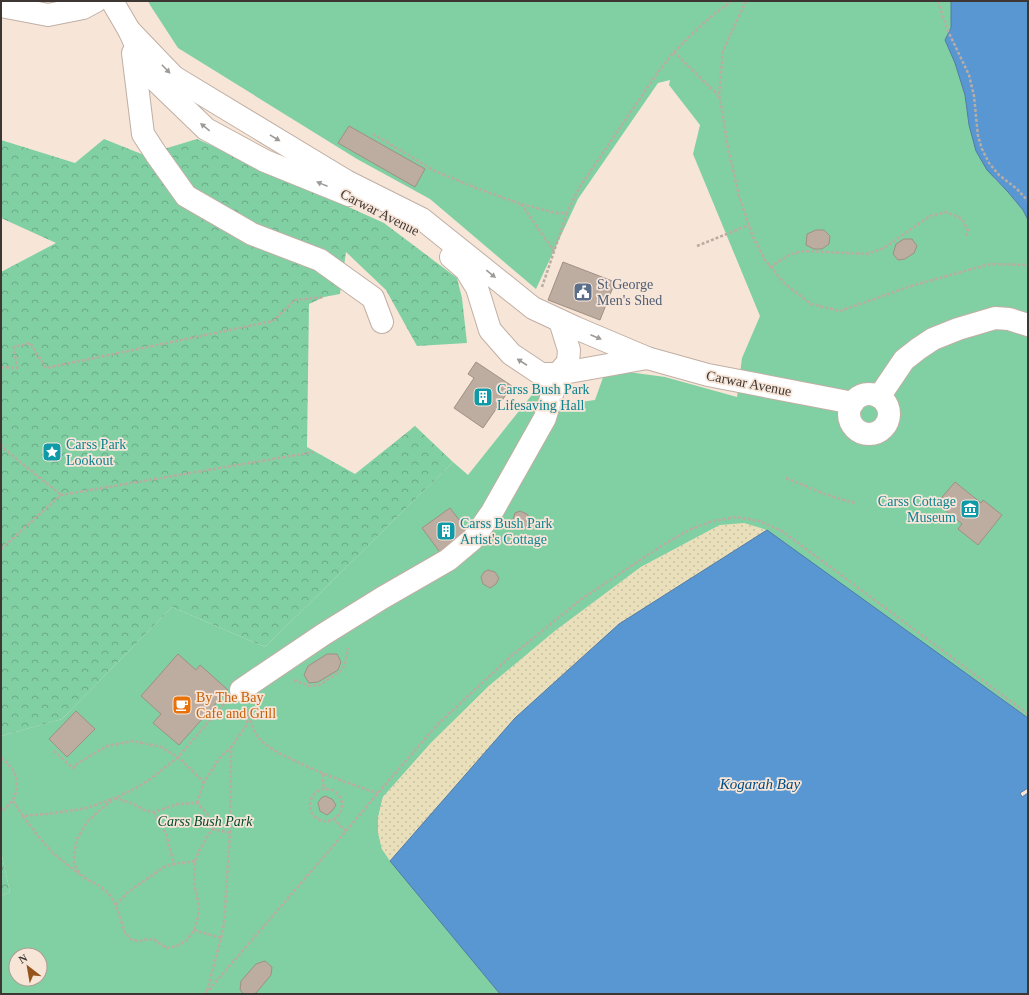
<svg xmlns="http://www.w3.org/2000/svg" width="1029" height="995" viewBox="0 0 1029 995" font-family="'Times New Roman',serif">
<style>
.green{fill:#80d0a4;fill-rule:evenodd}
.forest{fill:url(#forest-crowns)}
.sand{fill:url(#sand-dots)}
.water{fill:#5997d3;stroke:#517aa3}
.building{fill:#bdaca0;stroke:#a08f84}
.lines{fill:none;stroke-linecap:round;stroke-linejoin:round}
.minor-casing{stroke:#c0afa3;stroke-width:24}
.path{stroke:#bbaca2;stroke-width:2.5;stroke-dasharray:3 2;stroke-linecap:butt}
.minor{stroke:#fff;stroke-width:22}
.oneway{fill:#9e9a98}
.labels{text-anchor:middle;stroke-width:3.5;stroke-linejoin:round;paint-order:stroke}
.street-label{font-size:14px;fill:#3d3632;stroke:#f7e5d8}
.service-label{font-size:14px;fill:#4e5e75;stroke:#f7e5d8;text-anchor:start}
.culture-label{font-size:14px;fill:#0d838f;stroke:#f7e5d8;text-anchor:start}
.food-label{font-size:14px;fill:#c56008;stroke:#f7e5d8;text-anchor:start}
.park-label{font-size:14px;font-style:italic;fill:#004a2d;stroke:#f7e5d8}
.water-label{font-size:15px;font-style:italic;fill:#004b82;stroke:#f7e5d8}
</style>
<defs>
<pattern id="forest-crowns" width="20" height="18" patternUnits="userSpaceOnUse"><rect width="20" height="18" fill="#80d0a4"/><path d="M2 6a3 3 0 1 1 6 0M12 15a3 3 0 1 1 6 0" fill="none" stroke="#6aaa86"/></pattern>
<pattern id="sand-dots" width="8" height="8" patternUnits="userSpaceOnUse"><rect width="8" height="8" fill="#e9dfba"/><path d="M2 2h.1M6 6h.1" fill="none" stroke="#c9c0a0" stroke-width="1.8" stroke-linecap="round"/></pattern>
</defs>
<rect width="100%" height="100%" fill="#f7e5d8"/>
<path class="green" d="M148,1H951V28L945,40L955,63L965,95L969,125L995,179L1008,192L1023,210L1028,220V718L995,694L720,525L641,567L555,631L489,686L431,743L383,797L378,818V832L382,849L391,861L500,994H1V896L10,892L1,852V736L62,719L172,607L265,647L453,462L468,475L535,391L566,404L595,400L606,369L665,377L737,397L742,358L760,316L693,154L700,125L669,85L670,80L658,83L578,199L536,289L430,199L357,159L178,48L150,5ZM16,955H40V979H16Z"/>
<g class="forest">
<path d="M104,139L144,155L197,139L384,223L457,278L462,298L467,343L417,346L386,290L346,252L340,294L324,297L309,304L307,447L355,474L415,426L453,462L265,647L172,607L62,719L1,736V272L56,243L1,218V140L75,163Z"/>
<path d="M1,852L10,892L1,896Z"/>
</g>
<path class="sand" d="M744,523L767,530L619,624L515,718L390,861L382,849L378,832V818L383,797L431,743L489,686L555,631L641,567L720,525Z"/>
<g class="water">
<path d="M951,1H1028V220L1023,210L1008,192L987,170L976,151L969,125L965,95L955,63L945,40L951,28Z"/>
<path d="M767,530L1028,718V788L1020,793L1022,797L1028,793V994H500L390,861L515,718L619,624Z"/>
</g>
<g class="building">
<path d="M349,126L425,169L415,187L338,143Z"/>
<path d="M816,230H824L830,236L829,244L822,249H814L806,245L807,234Z"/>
<path d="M904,239H912L917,246L914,253L905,259L898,260L893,254L896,244Z"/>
<path d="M563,262L615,282L600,320L548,300Z"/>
<path d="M476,362L512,386L483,428L454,408L474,378L468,374Z"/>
<path d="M955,482L981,503L983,500L1002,515L978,545L958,529L962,524L937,503Z"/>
<path d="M450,508L470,534L442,555L422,528Z"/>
<path d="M520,511L527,514L531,520L527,526L522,530L515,526L513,519L515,513Z"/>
<path d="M488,570L495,572L499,578L496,584L490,588L483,584L481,577L484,572Z"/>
<path d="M178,654L196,670L200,665L228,690L179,745L153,723L161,714L141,696Z"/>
<path d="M327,654H337L341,662L338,670L318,682L309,683L304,675L308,666Z"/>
<path d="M76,711L95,729L67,757L49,739Z"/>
<path d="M325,796L332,799L336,805L332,811L327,815L320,811L318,803L321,798Z"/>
<path d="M265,961L272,967L271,975L256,993L253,994H244L240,990L241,981L256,964Z"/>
</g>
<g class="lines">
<g class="minor-casing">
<g id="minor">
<path d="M112,1L129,30L150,75L206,129L265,161L349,195"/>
<path d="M1,6L48,15L83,8L96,1"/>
<path d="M129,30L174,77L346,181L422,219L533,308L576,328L647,358L708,375L853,403"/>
<path d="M133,53L143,134L156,154L186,196L252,234L320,260L373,298L382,322"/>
<path d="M451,257L466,270L477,288L490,330L511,354L541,374H558L647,358"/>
<circle cx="869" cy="414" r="20"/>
<path d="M879,397L904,360L918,349L933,339L958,329L995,318L1009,319L1028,325"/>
<path d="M241,690L324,634L382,598L448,560L473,539L492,512L545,418L558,374L568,362L569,350L560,321"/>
</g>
</g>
<g class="path">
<path d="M746,1L723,51L719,95L723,116L727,143L739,196L753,237L765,260L784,283L811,304L840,311L911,286L990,264L1028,265"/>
<path d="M938,1L947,29L969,75L974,96L978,136L982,149L989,163L999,175L1017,189L1028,201"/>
<path d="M674,52L718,95"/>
<path d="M373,134L435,171L476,188L521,204L556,213H567L579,188L658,72L674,52L692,34L715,13L732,1"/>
<path d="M521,204L554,251"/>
<path d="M697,246L749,225"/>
<path d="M770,267L791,254L804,251L867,254L884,248L930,216L947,212L962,219L968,230L966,237"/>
<path d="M542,287L567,213"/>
<path d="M1,367L17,368L14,347L30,343L46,368L273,321L295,300L324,297"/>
<path d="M1,444L3,448L61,495"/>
<path d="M786,478L822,493L843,500L856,503"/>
<path d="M1,549L61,495L314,452"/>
<path d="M294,680L310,686L319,685L341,671L345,664L348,648"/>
<path d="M250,715C251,722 253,732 258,737C268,749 283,755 297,762C323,774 350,784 377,793"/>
<path d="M54,751L73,768L78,763L107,746L133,741L161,747L178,757L204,782"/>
<path d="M1,758C6,762 11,766 14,772C21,787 15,803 1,811"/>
<path d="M323,774V780L324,789"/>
<circle cx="326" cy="805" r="16"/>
<path d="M115,798L134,804L144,810L154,812L178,804L197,803L207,813L212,829L200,849L195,861L194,883L199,906L198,917L194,930L187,940L177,946L167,948L160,944L155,940L149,939L140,941L132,940L125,933L116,905L109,894L100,886L83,877L78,871L74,863V853L77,839L87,822L101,809Z"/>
<path d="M13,801L23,816L55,813L87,808L115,798L132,790L149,780L178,757L225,703"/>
<path d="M197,803L204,782L221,756L231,748"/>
<path d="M154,812L166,834L174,864"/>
<path d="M23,816L38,836L52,852L79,874"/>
<path d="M334,818L339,825L346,831"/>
<path d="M212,829L230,833"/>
<path d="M116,905L128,892L164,867L174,864L195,861"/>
<path d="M194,930L221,938"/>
<path d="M207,991L221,938L224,923L230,833L231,747L246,726L250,710"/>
<path d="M206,994L207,992L346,831L378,793L437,725L510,657L583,598L666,543L691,529L713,521L736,517L759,521L782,531L1028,714"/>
</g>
<use href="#minor" class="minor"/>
</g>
<defs><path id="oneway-solid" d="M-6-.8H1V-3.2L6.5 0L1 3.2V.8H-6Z"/></defs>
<g class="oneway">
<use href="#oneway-solid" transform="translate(166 69) rotate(46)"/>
<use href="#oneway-solid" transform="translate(205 127) rotate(-141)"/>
<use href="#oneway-solid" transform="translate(275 138) rotate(31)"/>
<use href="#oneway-solid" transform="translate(322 184) rotate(-158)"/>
<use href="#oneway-solid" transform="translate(491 274) rotate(39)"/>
<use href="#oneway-solid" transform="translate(596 337) rotate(23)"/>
<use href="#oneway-solid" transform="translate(522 362) rotate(-147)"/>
</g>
<defs>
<g id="civic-square" transform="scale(1)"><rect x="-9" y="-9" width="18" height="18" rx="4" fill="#5c6f8a" stroke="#f7e5d8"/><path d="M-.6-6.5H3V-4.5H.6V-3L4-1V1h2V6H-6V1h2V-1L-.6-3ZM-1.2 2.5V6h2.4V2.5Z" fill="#fff"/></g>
<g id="building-square" transform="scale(1)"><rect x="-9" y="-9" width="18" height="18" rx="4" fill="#0f9aa8" stroke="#f7e5d8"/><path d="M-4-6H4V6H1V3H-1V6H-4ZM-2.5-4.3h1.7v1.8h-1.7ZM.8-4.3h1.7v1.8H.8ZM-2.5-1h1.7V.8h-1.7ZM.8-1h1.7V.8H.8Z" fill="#fff"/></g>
<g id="sight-square" transform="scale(1)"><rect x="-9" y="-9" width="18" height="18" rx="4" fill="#0f9aa8" stroke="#f7e5d8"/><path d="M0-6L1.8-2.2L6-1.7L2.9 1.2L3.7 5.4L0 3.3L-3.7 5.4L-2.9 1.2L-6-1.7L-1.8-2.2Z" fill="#fff"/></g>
<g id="museum-square" transform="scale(1)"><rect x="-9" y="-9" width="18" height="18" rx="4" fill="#0f9aa8" stroke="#f7e5d8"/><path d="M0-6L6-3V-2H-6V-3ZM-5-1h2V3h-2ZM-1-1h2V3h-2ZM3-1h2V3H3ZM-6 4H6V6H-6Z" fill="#fff"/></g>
<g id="cafe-square" transform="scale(1)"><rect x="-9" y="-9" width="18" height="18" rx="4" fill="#e8710a" stroke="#f7e5d8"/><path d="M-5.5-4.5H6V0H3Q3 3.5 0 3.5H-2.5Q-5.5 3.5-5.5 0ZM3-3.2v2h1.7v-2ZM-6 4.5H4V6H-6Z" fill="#fff"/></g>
</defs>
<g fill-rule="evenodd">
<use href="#civic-square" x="583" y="292"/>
<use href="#building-square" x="483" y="397"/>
<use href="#sight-square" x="52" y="452"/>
<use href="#museum-square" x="970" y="509"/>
<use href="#building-square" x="446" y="531"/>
<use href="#cafe-square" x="182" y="705"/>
</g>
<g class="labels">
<g class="street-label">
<text transform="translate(380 212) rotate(27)" y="5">Carwar Avenue</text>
<text transform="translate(749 383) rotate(11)" y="5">Carwar Avenue</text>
</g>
<g class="service-label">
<text x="597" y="289">St George<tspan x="597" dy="16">Men's Shed</tspan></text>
</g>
<g class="culture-label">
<text x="497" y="394">Carss Bush Park<tspan x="497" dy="16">Lifesaving Hall</tspan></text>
<text x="66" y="449">Carss Park<tspan x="66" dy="16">Lookout</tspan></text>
<text x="956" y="506" text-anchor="end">Carss Cottage<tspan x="956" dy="16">Museum</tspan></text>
<text x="460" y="528">Carss Bush Park<tspan x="460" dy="16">Artist's Cottage</tspan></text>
</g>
<g class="food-label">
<text x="196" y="702">By The Bay<tspan x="196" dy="16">Cafe and Grill</tspan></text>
</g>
<g class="park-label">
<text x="205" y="826">Carss Bush Park</text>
</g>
<g class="water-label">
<text x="760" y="789">Kogarah Bay</text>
</g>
</g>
<rect width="1029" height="995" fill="none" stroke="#3d3632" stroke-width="4"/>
<g transform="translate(28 967) rotate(329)"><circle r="19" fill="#f7e5d8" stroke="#ad9f96"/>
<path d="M0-3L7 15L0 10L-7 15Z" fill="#94551c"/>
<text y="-6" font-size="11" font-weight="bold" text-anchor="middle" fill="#3d3632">N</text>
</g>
</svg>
